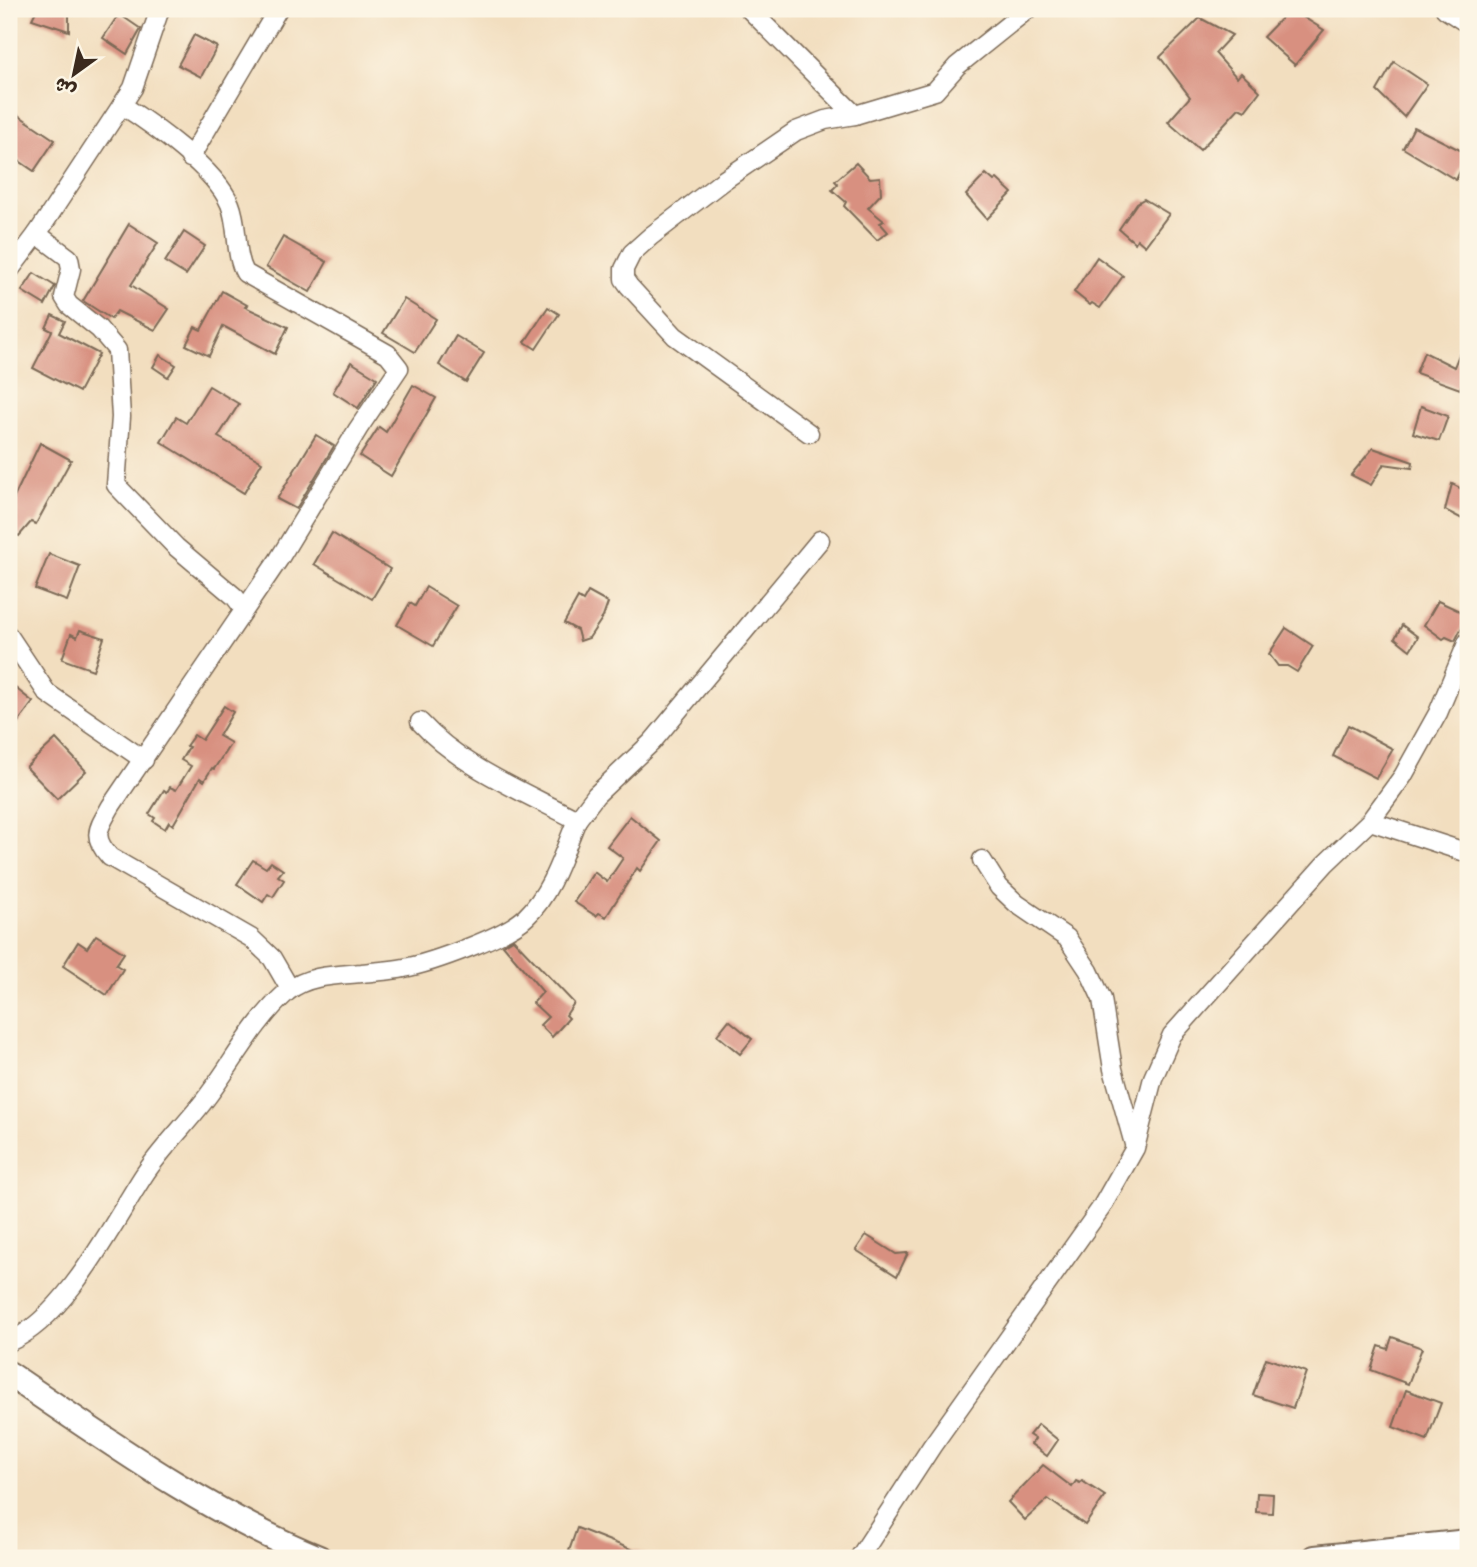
<svg xmlns="http://www.w3.org/2000/svg" width="1477" height="1567" viewBox="0 0 1477 1567" font-family="Itim,'Playpen Sans Arabic',sans-serif">
<style>
.building{fill:#d89080}
.lines{fill:none;stroke-linecap:round;stroke-linejoin:round}
.street-casing{stroke:#7b6956;stroke-width:21}
.secondary-casing{stroke:#7b6956;stroke-width:28}
.street{stroke:#fff;stroke-width:18}
.secondary{stroke:#fff;stroke-width:24}
</style>
<rect width="100%" height="100%" fill="#fcf5e5"/>
<filter id="ink" filterUnits="userSpaceOnUse"><feTurbulence type="fractalNoise" baseFrequency=".0143" numOctaves="2"/><feDisplacementMap in="SourceGraphic" scale="14" xChannelSelector="R" yChannelSelector="G"/><feConvolveMatrix kernelMatrix="1 2 1 2 8 2 1 2 1" color-interpolation-filters="sRGB"/></filter>
<filter id="wash" filterUnits="userSpaceOnUse"><feTurbulence type="fractalNoise" baseFrequency=".00686" numOctaves="4" result="noise"/><feDisplacementMap in="SourceGraphic" scale="28" xChannelSelector="R" yChannelSelector="G"/><feGaussianBlur stdDeviation="1.57" result="paint"/><feColorMatrix in="noise" values="0 0 0 0 0 0 0 0 0 0 0 0 0 0 0 0 0 1.4 0 .05"/><feComposite in="paint" operator="in"/></filter>
<g filter="url(#wash)">
<rect width="100%" height="100%" fill="#f2debf"/>
<g id="blocks">
<g class="building">
<path d="M37,9H69V31L32,19Z"/>
<path d="M1290,9L1324,30L1295,65L1263,37Z"/>
<path d="M119,14L141,29L127,54L103,38Z"/>
<path d="M1200,18L1232,35L1215,53L1237,78L1241,73L1260,91L1245,111L1239,108L1200,150L1168,122L1190,97L1160,57Z"/>
<path d="M194,35L217,47L201,77L178,65Z"/>
<path d="M1394,62L1427,84L1404,117L1377,91Z"/>
<path d="M9,109L55,140L34,171L9,154Z"/>
<path d="M1414,127L1468,154L1456,180L1403,148Z"/>
<path d="M856,163L870,178L880,177L881,194L868,208L884,221L880,223L888,232L877,240L844,206L846,202L832,190L838,184L835,181Z"/>
<path d="M986,174L994,181L997,179L1012,193L987,219L966,195Z"/>
<path d="M1144,199L1169,214L1145,246L1137,239L1135,243L1119,229L1137,203Z"/>
<path d="M129,224L158,243L131,285L169,309L155,330L117,311L111,319L83,301Z"/>
<path d="M184,232L205,246L186,275L165,262Z"/>
<path d="M283,237L327,262L310,292L266,267Z"/>
<path d="M1097,257L1123,276L1100,308L1092,303L1090,305L1074,292Z"/>
<path d="M34,273L55,286L45,305L22,291Z"/>
<path d="M222,291L247,305L245,307L288,327L275,354L223,326L209,356L186,345L195,327L201,330Z"/>
<path d="M404,299L436,319L415,352L383,333Z"/>
<path d="M548,307L559,314L536,349L525,342Z"/>
<path d="M52,315L65,321L59,333L99,354L79,392L33,368L52,331L46,328Z"/>
<path d="M1468,332V371L1460,389L1416,373L1424,352L1454,367Z"/>
<path d="M456,336L484,353L466,382L439,365Z"/>
<path d="M160,355L176,365L168,377L153,367Z"/>
<path d="M351,362L377,378L358,408L333,392Z"/>
<path d="M413,385L436,398L391,476L360,456L379,427L386,432Z"/>
<path d="M209,386L239,404L218,437L262,462L244,493L161,442L176,417L186,423Z"/>
<path d="M1421,406L1448,416L1439,441L1413,433Z"/>
<path d="M316,435L334,446L296,509L277,499Z"/>
<path d="M40,443L71,460L36,524L31,522L19,536L9,531V508Z"/>
<path d="M1373,448L1413,462L1412,468L1384,464L1371,485L1351,475Z"/>
<path d="M1452,484L1468,492V522L1445,510Z"/>
<path d="M332,533L390,569L372,599L314,564Z"/>
<path d="M49,554L80,566L67,601L35,589Z"/>
<path d="M426,587L457,606L433,646L397,625L410,603L415,606Z"/>
<path d="M588,592L608,603L603,617L589,638L580,641L577,630L564,623L578,598L583,601Z"/>
<path d="M1438,601L1468,615L1455,641L1446,637L1443,639L1424,625Z"/>
<path d="M1402,625L1418,637L1410,650L1395,638Z"/>
<path d="M1286,628L1313,646L1297,672L1287,666H1278L1269,654Z"/>
<path d="M80,630L104,638L93,670L62,659L71,634L77,637Z"/>
<path d="M9,683L33,702L9,734Z"/>
<path d="M224,706L233,712L219,736L231,743L214,769L212,768L204,781L200,778L173,825L169,822L165,829L153,821L155,818L149,814L164,790L167,792L170,787L176,790L191,766L181,760L189,747L186,746L194,735L202,740Z"/>
<path d="M1348,725L1393,749L1376,778L1333,756Z"/>
<path d="M56,739L86,771L57,799L26,767Z"/>
<path d="M630,816L661,841L640,871L637,868L606,917L599,913L596,916L574,902L594,872L607,882L623,858L607,846Z"/>
<path d="M253,860L266,868L271,862L283,870L278,876L284,880L273,897L268,894L263,902L237,884Z"/>
<path d="M96,935L124,953L116,965L123,969L107,995L63,966L78,942L87,948Z"/>
<path d="M513,939L574,1003L566,1015L569,1018L552,1037L540,1025L548,1017L533,1003L543,992L503,945Z"/>
<path d="M729,1020L752,1039L740,1054L717,1035Z"/>
<path d="M866,1235L896,1254L908,1253L897,1276L856,1250Z"/>
<path d="M1392,1337L1422,1348L1408,1384L1371,1370L1379,1346L1388,1349Z"/>
<path d="M1266,1358L1306,1372L1293,1408L1253,1395Z"/>
<path d="M1406,1390L1441,1403L1427,1440L1393,1427Z"/>
<path d="M1038,1424L1058,1440L1047,1456L1031,1444L1035,1439L1029,1435Z"/>
<path d="M1043,1465L1072,1487L1076,1481L1080,1483L1082,1481L1105,1496L1085,1525L1048,1499L1025,1520L1008,1502Z"/>
<path d="M1257,1493L1273,1494L1272,1513L1256,1512Z"/>
<path d="M577,1528L651,1557V1558H588L569,1551Z"/>
</g>
</g>
</g>
<g filter="url(#ink)">
<use href="#blocks" fill-opacity="0" stroke="#7b6956" stroke-width="2"/>
<g class="lines">
<g class="street-casing">
<g id="street">
<path d="M160,9L133,88L37,234L69,258L71,269L64,297L69,305L99,329L117,350L121,417L116,485L176,547L235,597L244,609"/>
<path d="M749,9L855,115"/>
<path d="M1445,9L1468,24"/>
<path d="M122,105C153,125 215,169 230,204C239,226 234,253 245,273L388,354L399,368L358,429L279,559L111,806C98,829 91,836 110,857L251,938L272,958L290,989"/>
<path d="M190,158L278,9"/>
<path d="M9,271L37,234"/>
<path d="M809,433L675,336L629,286L624,279V269L632,253L651,236L724,180L796,131L825,120L855,115L935,91L957,66L1028,9"/>
<path d="M9,636L47,693L144,760"/>
<path d="M577,820L596,795L652,742L820,540"/>
<path d="M1370,821L1468,853"/>
<path d="M982,860L999,887L1017,904L1067,938L1089,971L1102,999L1113,1069L1134,1144"/>
<path d="M9,1342C66,1317 111,1226 144,1175C163,1146 190,1121 210,1093C236,1058 254,1022 287,992C307,975 337,975 362,973C376,971 391,971 404,968C431,963 507,936 526,917C553,891 563,853 577,820C524,792 461,767 420,722"/>
<path d="M859,1558L932,1446L1101,1208L1135,1148L1153,1078L1172,1035L1325,864L1370,821L1403,776L1438,713L1468,641"/>
</g>
</g>
<g class="secondary-casing">
<g id="secondary">
<path d="M9,1374C108,1441 208,1513 319,1558"/>
<path d="M1315,1558L1468,1542"/>
</g>
</g>
<use href="#street" class="street"/>
<use href="#secondary" class="secondary"/>
</g>
</g>
<rect width="1477" height="1567" fill="none" stroke="#fcf5e5" stroke-width="35"/>
<g transform="translate(74 74) rotate(213)" stroke="#fcf5e5" stroke-width="5" paint-order="stroke">
<path d="M0-5L12 26L0 18L-12 26Z" fill="#3b2a1e"/>
<text y="-10" font-size="19" font-weight="bold" text-anchor="middle" fill="#3b2a1e">ش</text>
</g>
</svg>
